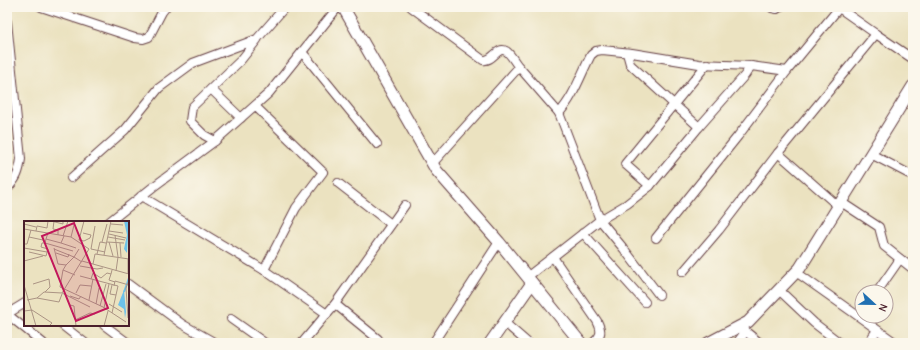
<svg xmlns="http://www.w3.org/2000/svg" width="920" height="350" viewBox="0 0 920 350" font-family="'Comic Neue',sans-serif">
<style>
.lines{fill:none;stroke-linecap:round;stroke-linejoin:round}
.street-casing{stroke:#623c41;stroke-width:10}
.secondary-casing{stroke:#623c41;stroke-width:13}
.street{stroke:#fff;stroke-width:8}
.secondary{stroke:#fff;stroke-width:11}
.inset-river{fill:none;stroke:#6dc2ea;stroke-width:2}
.inset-road{fill:none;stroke:#ab9484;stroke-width:1}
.view{fill:#c2185b;fill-opacity:0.15;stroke:#c2185b;stroke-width:2}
.inset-edge{fill:none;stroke:#4a1f2b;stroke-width:2}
</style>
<rect width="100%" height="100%" fill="#fbf7ec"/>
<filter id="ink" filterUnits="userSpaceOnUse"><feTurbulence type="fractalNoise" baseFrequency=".025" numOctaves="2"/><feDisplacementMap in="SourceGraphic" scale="8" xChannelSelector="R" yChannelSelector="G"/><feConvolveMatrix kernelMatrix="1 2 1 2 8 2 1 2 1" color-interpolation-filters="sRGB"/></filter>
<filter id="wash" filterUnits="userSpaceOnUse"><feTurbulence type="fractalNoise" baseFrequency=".012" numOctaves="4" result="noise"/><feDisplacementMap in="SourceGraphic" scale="16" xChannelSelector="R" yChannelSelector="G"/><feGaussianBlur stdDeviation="0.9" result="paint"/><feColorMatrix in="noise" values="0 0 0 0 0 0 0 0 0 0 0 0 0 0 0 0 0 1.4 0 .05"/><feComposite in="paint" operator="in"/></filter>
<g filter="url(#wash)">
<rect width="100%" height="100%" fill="#ebe2c0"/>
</g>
<g filter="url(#ink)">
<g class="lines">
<g class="street-casing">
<g id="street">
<path d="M41,7L135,38L143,39L149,37L162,12L166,7"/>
<path d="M411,7L483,60C493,62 497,46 506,51C511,54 515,63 519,67"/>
<path d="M771,7L772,8L777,9L780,7"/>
<path d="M7,22L21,159C19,173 17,178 7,189"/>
<path d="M302,52L377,144"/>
<path d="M627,53L630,64L633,67L699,127"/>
<path d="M211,89L241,118"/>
<path d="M255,106L323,172L296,208L264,270"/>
<path d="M559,113C574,97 581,74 591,55L596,51L602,50L632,53L699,64L751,66L787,71"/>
<path d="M215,141L204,135L190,121L192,107L241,60L257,40"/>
<path d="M871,154L913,176"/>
<path d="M432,164L519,67L559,113L600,220L527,277"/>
<path d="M71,178L125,130L159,88L193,63L257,39L285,7"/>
<path d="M338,183L391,224"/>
<path d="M650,186L625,164L707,64"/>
<path d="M141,196L264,270L327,314"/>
<path d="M841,202L879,227L884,246L913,269"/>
<path d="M838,206L778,153L876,34L913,59"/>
<path d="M109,222L153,187L215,141L269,93L338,7"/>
<path d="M583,233L645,302"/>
<path d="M656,238L738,136L787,71L839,8L876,34"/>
<path d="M553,257L597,321C602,331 602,335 593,343"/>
<path d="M683,272L719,230L778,153"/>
<path d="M796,272L896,343"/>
<path d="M128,284L182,324L212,341"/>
<path d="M779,290L814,323L840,343"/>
<path d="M877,292L900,259"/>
<path d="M659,295L624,249L600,220L627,204L650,186L699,127L745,75L751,66"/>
<path d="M335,304L378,339L374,343"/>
<path d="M7,314L43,343"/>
<path d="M7,314L25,303"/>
<path d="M231,319L265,343"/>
<path d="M505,323L528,343"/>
<path d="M62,325L85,343"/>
<path d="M104,325L128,343"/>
<path d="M740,327L760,343"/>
<path d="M302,343L335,304L405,205"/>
<path d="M433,343L499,242"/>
<path d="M737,343L746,331"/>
<path d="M868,343L877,330"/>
</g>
</g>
<g class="secondary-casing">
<g id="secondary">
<path d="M343,7L436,170L499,242L581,343"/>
<path d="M490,343L532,283"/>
<path d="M708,343L748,322L800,268L913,86"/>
</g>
</g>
<use href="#street" class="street"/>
<use href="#secondary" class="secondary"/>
</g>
</g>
<g transform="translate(24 221)">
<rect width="105" height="105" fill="#ebe2c0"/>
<path d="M100,0H105L103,32L100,28L103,14ZM100,69L102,91L101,97L100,88L94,84Z" fill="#6dc2ea"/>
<path class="inset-river" d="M100,71L105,57"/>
<path class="inset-road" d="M27,0L39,3V0M30,0L29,8L34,9V14M0,3L12,6M87,3L99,4M0,8L47,16L65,28L38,72L20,71L13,77L3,79M12,10L13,5L23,7L24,0M85,10L99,12M24,12L22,18L37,22L40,15M85,13L102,17M91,14L94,36L92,50M39,15L44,0M5,16L19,19M47,16L51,0M84,16L101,19M22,18L21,22L49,30M55,19L60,20L66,17L67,14L59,12M55,19L60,0M78,21L83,3M83,21L100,22M85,21L89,35M37,22L52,27M96,22L97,36M0,23H3L7,9M0,27L23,31M30,27L34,43L42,44M30,28L50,36L55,28M67,28L71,5M67,28L81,31M5,31L22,35L24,28L17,26L18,22H21M32,32L44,36L45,33M73,33L76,21L82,22M80,34L87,0M0,40L19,35M58,40L105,53M69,43L71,33L105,38M56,45L73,48L79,47M39,49L36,66L79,86L102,101M87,53L85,59L91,61M104,53V38M51,54L39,49L42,44L50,36L58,41M56,55L94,65L88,92M67,58L69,52L77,57L83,52L87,53L88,49M9,63L25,58L26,66L21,71M0,64L12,105M88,64L86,73L92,74M90,65L91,60L105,64M38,72L66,86M52,72L56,64L67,65M46,75L55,78L57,75M13,77L35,81L38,73M65,79L69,58M72,83L75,67M85,83L98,91M46,84L50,85L52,105M76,85L82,63M80,87L85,63M0,90L8,89L28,102L25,105M104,97L102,67L105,59M51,99L66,92L71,93M80,105L84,90"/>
<path class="view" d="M50,2L84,87L52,100L18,15Z"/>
<rect width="105" height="105" class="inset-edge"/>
</g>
<rect width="920" height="350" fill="none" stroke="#fbf7ec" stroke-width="24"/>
<g transform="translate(874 304) rotate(112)"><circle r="19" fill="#fbf7ec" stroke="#b4a19f"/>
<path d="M0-3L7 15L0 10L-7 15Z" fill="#1f6fb2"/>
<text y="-6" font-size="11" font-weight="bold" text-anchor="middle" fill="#4a1f2b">N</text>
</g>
</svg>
